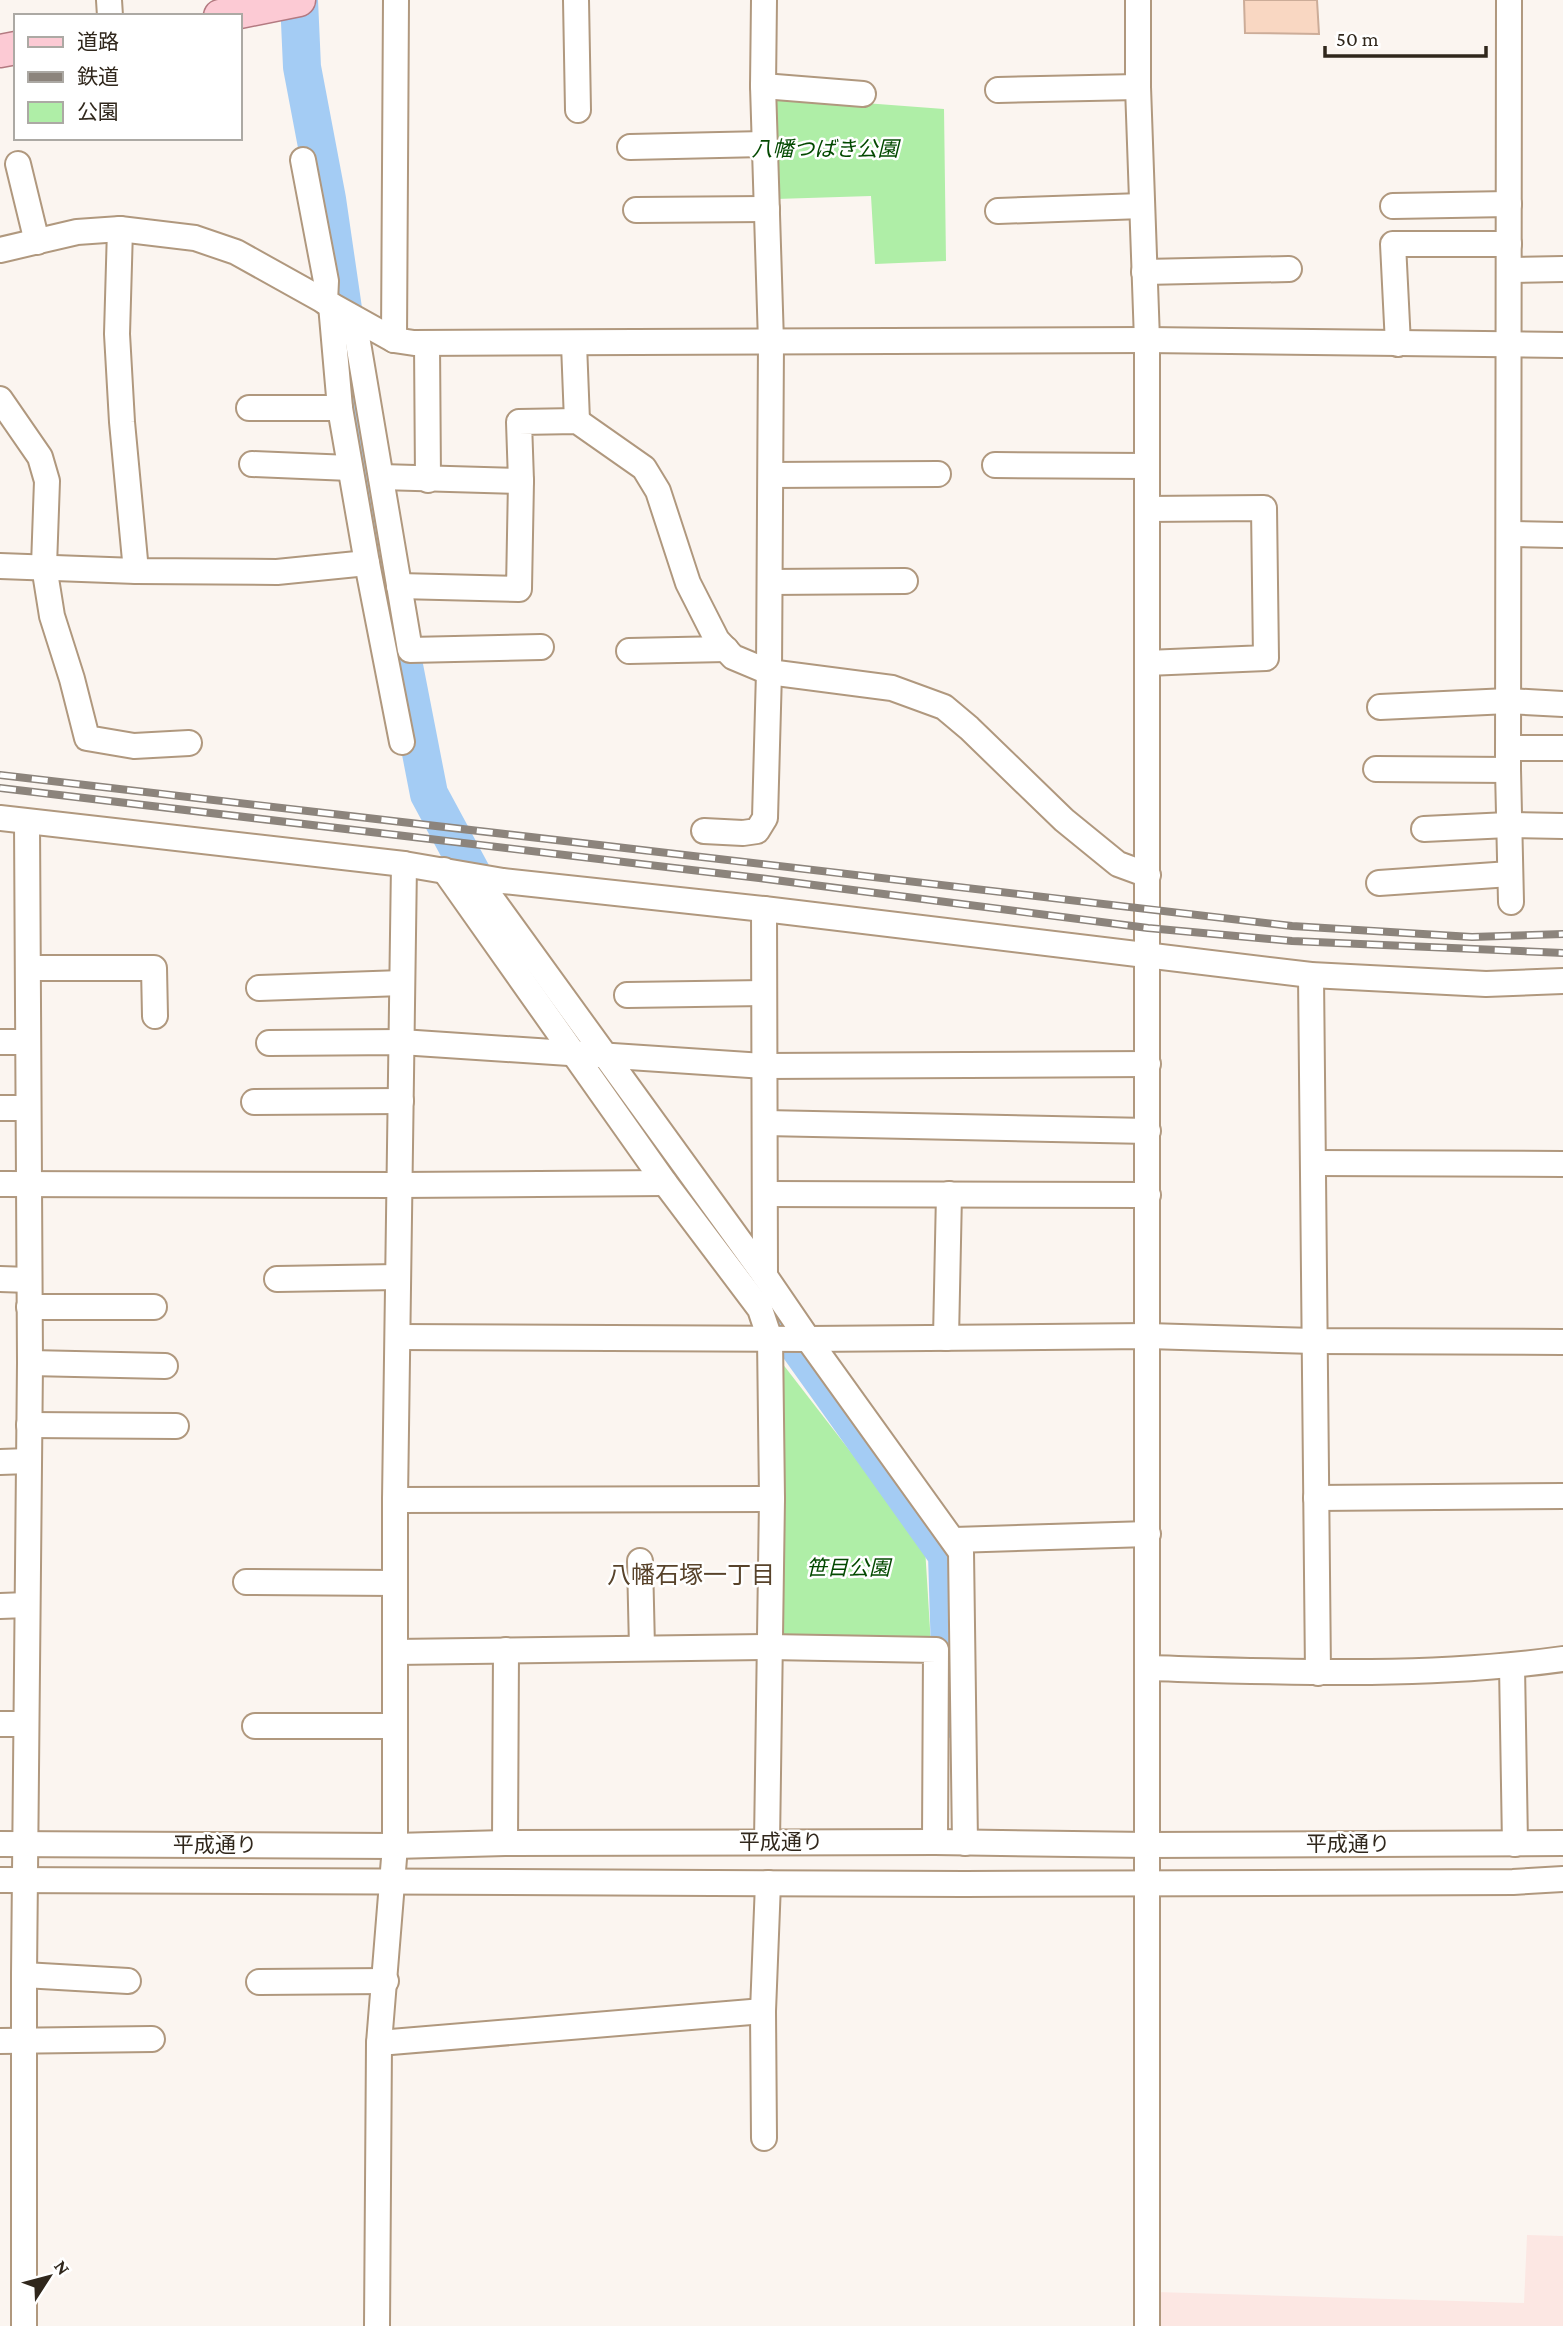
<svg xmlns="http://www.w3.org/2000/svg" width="1563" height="2326" viewBox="0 0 1563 2326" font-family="'Crimson Pro','Noto Sans JP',serif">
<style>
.education{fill:#fce7e3}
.green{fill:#afeea7}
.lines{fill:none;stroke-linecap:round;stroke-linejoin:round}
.river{stroke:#a4ccf4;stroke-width:38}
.building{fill:#f9d7c2;stroke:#ccac98;stroke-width:2}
.minor-casing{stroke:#b0987e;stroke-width:28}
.major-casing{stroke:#b37a81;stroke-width:35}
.minor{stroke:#fff;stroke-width:24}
.major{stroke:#fccad4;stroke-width:32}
.rail-casing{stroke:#8c847c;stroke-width:8}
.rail{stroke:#fff;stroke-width:5;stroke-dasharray:16;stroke-linecap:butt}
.labels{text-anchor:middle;stroke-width:5;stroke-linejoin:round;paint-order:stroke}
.park-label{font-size:21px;font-style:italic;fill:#034900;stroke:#fff}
.street-label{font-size:21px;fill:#30271c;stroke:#fff}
.quarter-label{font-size:24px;fill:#58432b;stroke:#fff}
</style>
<rect width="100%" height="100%" fill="#fbf5f0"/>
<path class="education" d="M1527,2235L1563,2236V2326H1157L1156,2292L1524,2303Z"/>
<g class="green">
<path d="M772,96L944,109L946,261L875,264L871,196L776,199Z"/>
<path d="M775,1354L925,1548L931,1645L774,1642Z"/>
</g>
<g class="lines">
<g class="river">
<path d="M299,0L302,67L327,199L368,481L429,794L491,909"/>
<path d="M596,1062L947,1555L952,1719"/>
</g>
</g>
<path class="building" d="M1244,0H1317L1319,34L1245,33Z"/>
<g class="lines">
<g class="minor-casing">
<g id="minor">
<path d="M109,0L110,16"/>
<path d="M576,0L578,110"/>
<path d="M1138,0V87L1147,340V2326"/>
<path d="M1509,0L1508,770L1511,902"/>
<path d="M763,86L863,94"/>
<path d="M998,90L1138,87"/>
<path d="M630,147L765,144"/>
<path d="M303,160L326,281L325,302"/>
<path d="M18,164L37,242"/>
<path d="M1393,206L1509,204"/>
<path d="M636,210L767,209"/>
<path d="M998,211L1142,206"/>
<path d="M120,229L117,334L122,422L136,571"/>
<path d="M0,250L77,232L120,229L195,238L236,252L394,340L414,343L1147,340L1563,345"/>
<path d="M1509,270L1563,269"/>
<path d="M1144,272L1289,269"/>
<path d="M331,305L340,408L367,563L402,742"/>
<path d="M354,319L410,650L541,647"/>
<path d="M394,340L396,0"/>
<path d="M427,343L428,480"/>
<path d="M574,344L577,421"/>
<path d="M1398,344L1393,244H1509"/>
<path d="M0,399L40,457L47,481L44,566L52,616L72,679L87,738L134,746L189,743"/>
<path d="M249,408H340"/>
<path d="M252,464L350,468"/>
<path d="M995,465L1147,466"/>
<path d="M771,475L938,474"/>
<path d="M381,477L521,481L519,422L577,421L644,468L658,491L688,583L717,640L733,657L769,672L892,688L944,707L969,728L1064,820L1118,864L1148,875"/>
<path d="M1147,509L1264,508L1266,658L1147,663"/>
<path d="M1509,534L1563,535"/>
<path d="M0,566L136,571L277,572L367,563"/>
<path d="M770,582L905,581"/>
<path d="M399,586L519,589L521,481"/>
<path d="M629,651L726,649"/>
<path d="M1380,707L1508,701L1563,704"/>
<path d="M1508,748H1563"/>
<path d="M1376,769L1508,770"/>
<path d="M0,818L404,864L503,881L764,909L1311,975L1486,984L1563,981"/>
<path d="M1424,829L1508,825L1563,826"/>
<path d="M704,831L743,833L757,831L765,818L769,672L771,342L763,86L764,0"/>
<path d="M444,870L665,1183L760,1309L770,1339L772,1499L767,1842"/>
<path d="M476,877L765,1276L808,1339L961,1552L965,1843"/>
<path d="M1379,883L1510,874"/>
<path d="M764,909L765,1276"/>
<path d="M28,968H154L155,1016"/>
<path d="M1311,975L1318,1673"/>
<path d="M259,988L402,983"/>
<path d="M627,995L764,993"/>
<path d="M0,1042H28"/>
<path d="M269,1043L401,1042L765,1066L1148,1064"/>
<path d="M254,1102L401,1101"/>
<path d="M0,1108H28"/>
<path d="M765,1123L1148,1131"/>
<path d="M1313,1163L1563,1164"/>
<path d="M0,1184L399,1185L665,1183"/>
<path d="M765,1194L1148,1195"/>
<path d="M0,1279L29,1280"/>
<path d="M277,1279L398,1277"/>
<path d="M29,1307H154"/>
<path d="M398,1337L808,1339L1148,1336L1314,1341L1563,1342"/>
<path d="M946,1338L949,1194"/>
<path d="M30,1363L165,1366"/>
<path d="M29,1425L176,1426"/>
<path d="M0,1462L29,1461"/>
<path d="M1316,1498L1563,1496"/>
<path d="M395,1500L772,1499"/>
<path d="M954,1540L1148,1534"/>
<path d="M640,1561L642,1648"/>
<path d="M246,1582L395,1583"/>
<path d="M0,1606L27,1605"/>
<path d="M395,1652L769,1647L936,1650L935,1842"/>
<path d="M1512,1666L1515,1844"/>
<path d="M1148,1668C1286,1672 1426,1678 1563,1659"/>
<path d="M0,1724H26"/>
<path d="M255,1726H394"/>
<path d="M505,1843L506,1650"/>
<path d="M0,1844L395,1846L505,1843L935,1842L1148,1845L1563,1843"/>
<path d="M0,1880L965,1884L1513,1882L1563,1879"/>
<path d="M24,1975L128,1981"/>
<path d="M259,1982L386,1981"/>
<path d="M0,2041L152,2039"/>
<path d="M379,2043L763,2011"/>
<path d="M764,2138L763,2011L768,1883"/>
<path d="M24,2326V1975L30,1363L27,822"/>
<path d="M377,2326L379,2043L395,1846V1500L404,864"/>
</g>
</g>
<g class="major-casing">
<g id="major">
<path d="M220,16L299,0"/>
<path d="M0,51L16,48"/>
</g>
</g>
<use href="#minor" class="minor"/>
<use href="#major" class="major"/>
<g class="rail-casing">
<g id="rail">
<path d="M0,775L1292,926L1472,937L1563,934"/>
<path d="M0,788L759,878L1148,928L1292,941L1563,953"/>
</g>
</g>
<use href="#rail" class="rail"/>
</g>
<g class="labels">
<g class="park-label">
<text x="825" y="156">八幡つばき公園</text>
<text x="848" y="1575">笹目公園</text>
</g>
<g class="street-label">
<text x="781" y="1849">平成通り</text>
<text x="1348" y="1851">平成通り</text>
<text x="215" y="1852">平成通り</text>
</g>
<g class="quarter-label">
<text x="691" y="1583">八幡石塚一丁目</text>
</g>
</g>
<rect x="14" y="14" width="228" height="126" fill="#ffffff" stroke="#aca9a4" stroke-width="2"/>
<rect x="28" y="37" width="35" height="10" fill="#fccad4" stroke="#aca9a4" stroke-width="2"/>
<text x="77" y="49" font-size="21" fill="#30271c">道路</text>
<rect x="28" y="72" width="35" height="10" fill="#8c847c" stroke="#aca9a4" stroke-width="2"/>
<text x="77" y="84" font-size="21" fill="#30271c">鉄道</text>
<rect x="28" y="102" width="35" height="21" fill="#afeea7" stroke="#aca9a4" stroke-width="2"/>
<text x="77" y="119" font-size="21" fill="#30271c">公園</text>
<g transform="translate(49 2277) rotate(54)" stroke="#ffffff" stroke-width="5" paint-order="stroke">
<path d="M0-5L12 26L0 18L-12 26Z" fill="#30271c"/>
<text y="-10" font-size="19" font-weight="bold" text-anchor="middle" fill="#30271c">N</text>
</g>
<path d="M1325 46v10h161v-10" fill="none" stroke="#30271c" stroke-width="3.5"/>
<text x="1336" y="46" font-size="21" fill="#30271c" stroke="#ffffff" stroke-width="5" paint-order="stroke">50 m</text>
</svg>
